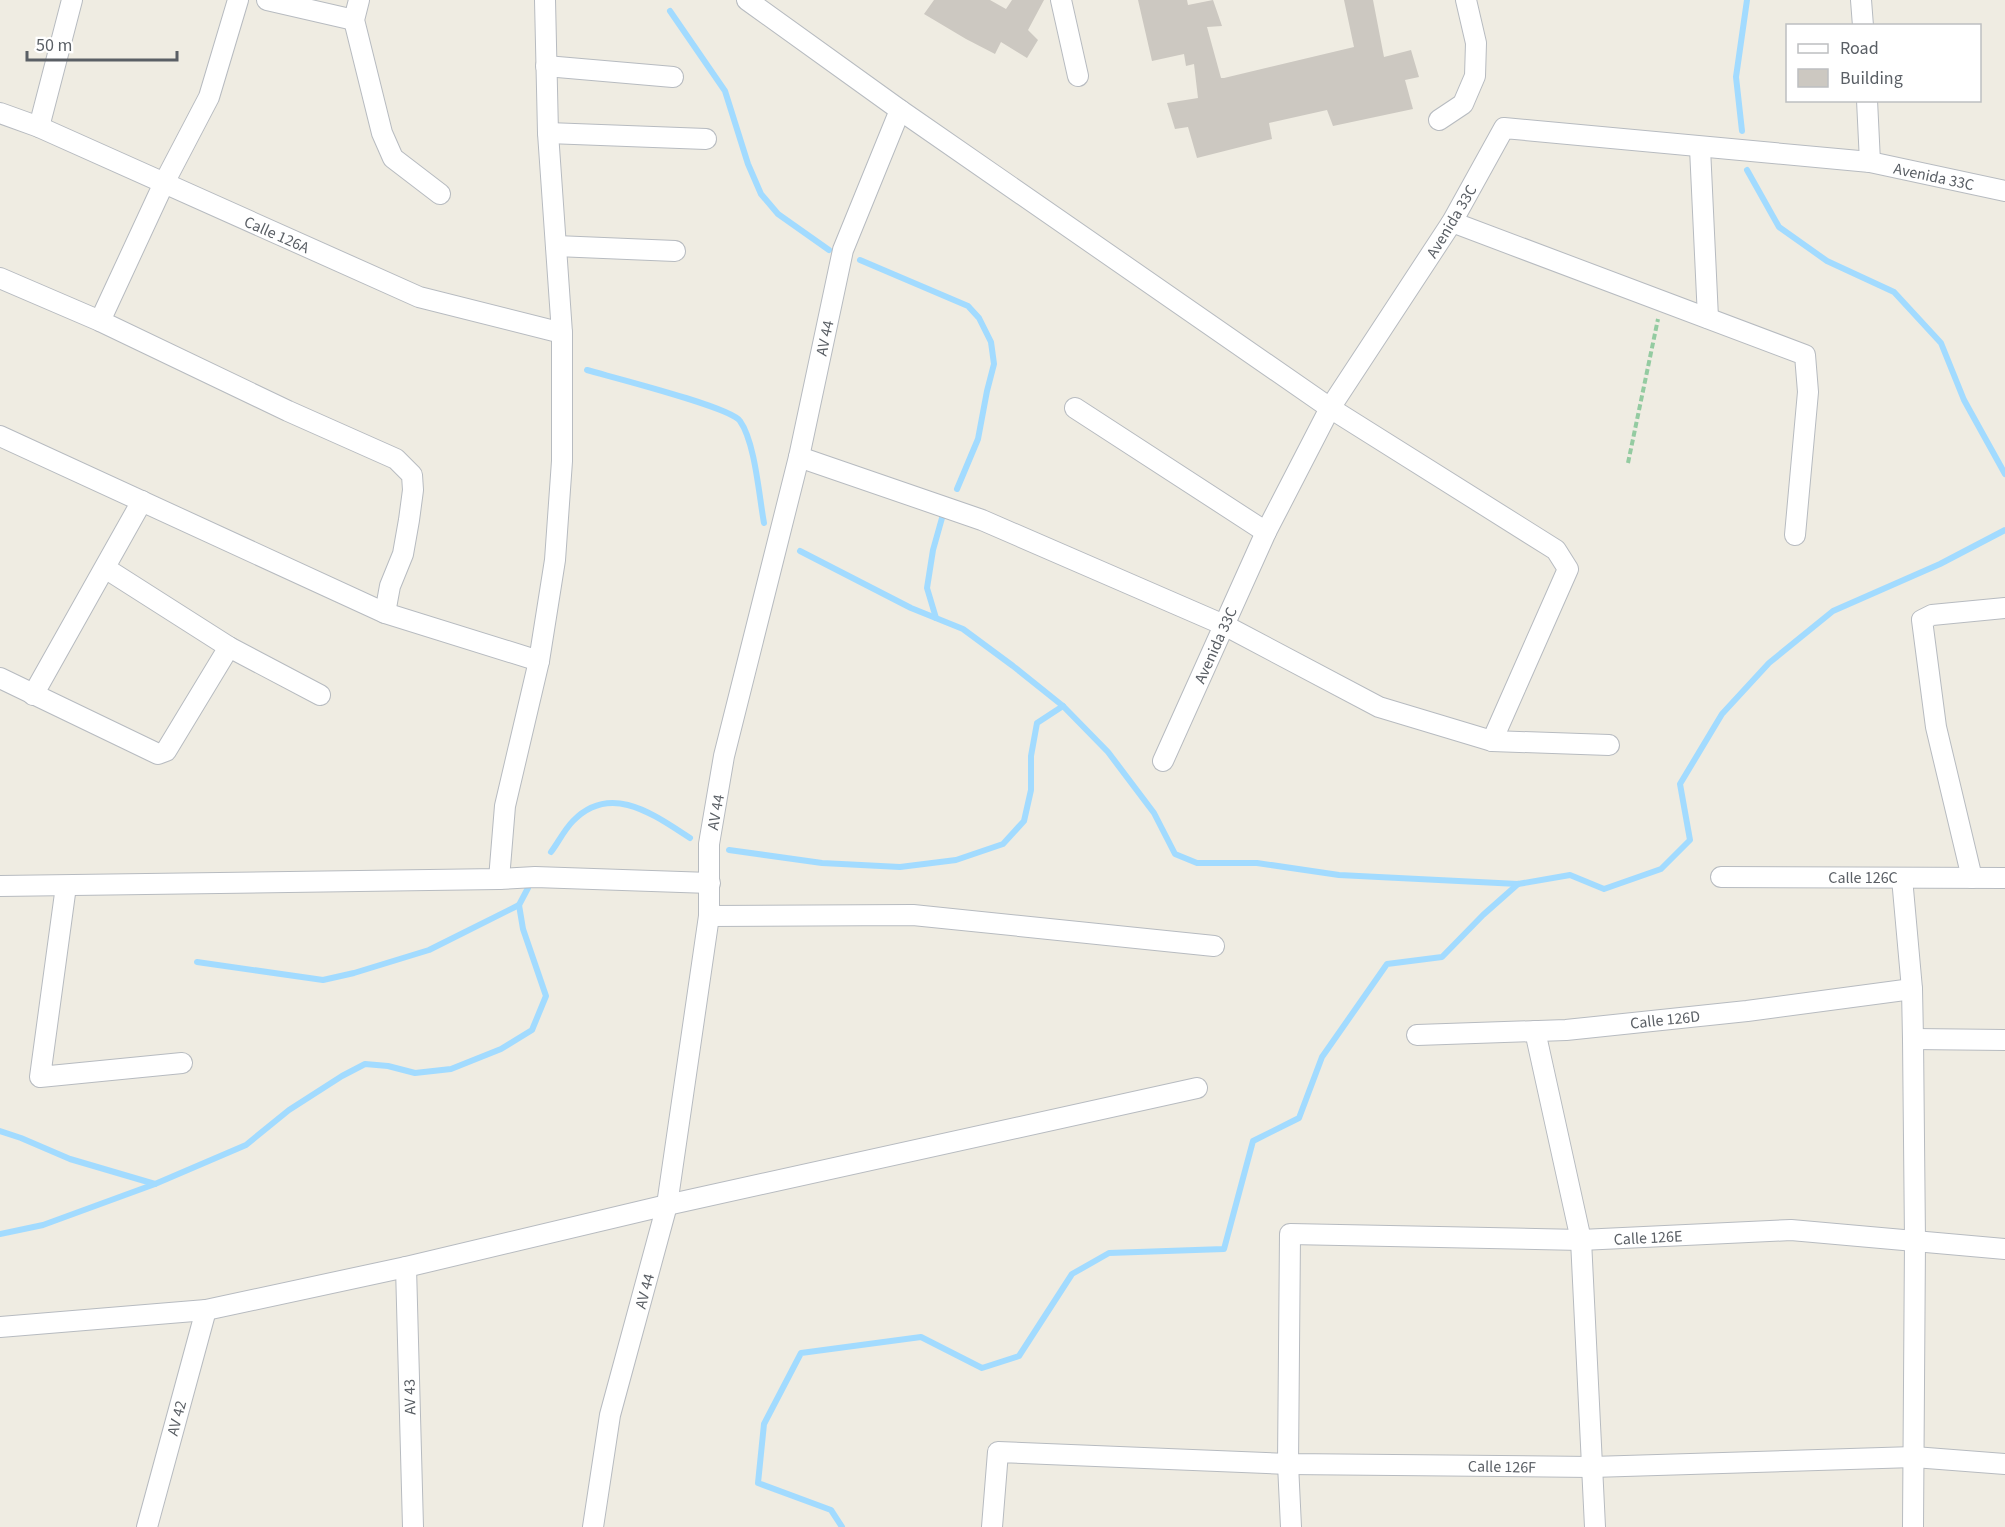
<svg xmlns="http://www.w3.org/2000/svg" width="2005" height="1527" viewBox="0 0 2005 1527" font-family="'Source Sans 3',sans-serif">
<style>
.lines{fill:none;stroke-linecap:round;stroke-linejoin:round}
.stream{stroke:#a2dbff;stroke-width:6}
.building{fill:#ccc8c1}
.minor-casing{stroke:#b7bbc0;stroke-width:22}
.path{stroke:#94cba1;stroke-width:4;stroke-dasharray:6 3;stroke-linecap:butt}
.minor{stroke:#fff;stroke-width:20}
.labels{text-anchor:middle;stroke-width:4.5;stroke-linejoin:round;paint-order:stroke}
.street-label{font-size:16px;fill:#5a5f65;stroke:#fff}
</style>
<rect width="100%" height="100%" fill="#efece2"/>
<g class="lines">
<g class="stream">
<path d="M670,11L725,91L748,164L761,194L778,214L829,250"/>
<path d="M1742,131L1736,77L1747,0"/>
<path d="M1747,170L1779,227L1827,261L1894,292L1941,343L1964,400L2005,474"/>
<path d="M860,260L968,306L979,318L991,342L994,364L987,391L978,439L957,489"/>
<path d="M587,370C611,377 731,407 740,421C755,442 759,496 764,523"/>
<path d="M800,551L911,608L963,629L1013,666L1063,706L1108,752L1154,813L1175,854L1197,863H1257L1339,875L1518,884L1570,875L1604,889L1661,869L1690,840L1680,784L1722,714L1769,663L1833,611L1940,564L2005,530"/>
<path d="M936,618L927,588L933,550L942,518"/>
<path d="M729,850L822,863L900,867L956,860L1003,844L1024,821L1031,790V756L1037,723L1063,706"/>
<path d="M551,852C558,843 564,830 573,821C611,782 654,815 690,838"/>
<path d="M197,962L323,980L354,973L429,950L519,905"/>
<path d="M0,1131L21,1138L70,1159L155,1184"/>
<path d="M0,1234L43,1225L155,1184L246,1145L289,1110L342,1076L365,1064L388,1066L415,1073L451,1069L501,1049L532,1030L546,996L523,929L519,905L528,888"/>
<path d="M842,1527L831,1510L758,1483L764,1424L801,1353L921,1337L982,1368L1019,1356L1072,1274L1109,1253L1224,1249L1253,1141L1299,1118L1322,1057L1387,964L1442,957L1483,915L1518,884"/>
</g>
</g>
<g class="building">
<path d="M934,0H990L1006,9L1012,0H1044L1028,30L1038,40L1027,58L1001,42L995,54L966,39L924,14Z"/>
<path d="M1138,0H1187L1188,5L1213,0L1222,26L1207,27L1221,78H1224L1354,47L1344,0H1373L1384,57L1411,50L1419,77L1405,80L1413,109L1333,126L1327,110L1269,123L1272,139L1197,158L1188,127L1175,129L1167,103L1198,98L1194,64L1186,66L1184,54L1152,61Z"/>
</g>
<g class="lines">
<g class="minor-casing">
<g id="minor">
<path d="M267,0L354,20"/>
<path d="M359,0L354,20L382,133L393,158L440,194"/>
<path d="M747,0L900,110L1330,408L1556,550L1568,569L1492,741"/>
<path d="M1061,0L1078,76"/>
<path d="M1861,0L1863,26"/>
<path d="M546,66L673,77"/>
<path d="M1867,100L1870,162"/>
<path d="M0,113L39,127L419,297L562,333"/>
<path d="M1439,120L1463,104L1475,76L1476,43L1466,0"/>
<path d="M39,127L72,0"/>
<path d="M548,133L706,139"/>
<path d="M1700,148L1708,318"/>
<path d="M1452,222L1805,355L1808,392L1795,535"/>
<path d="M556,246L675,251"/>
<path d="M0,278L100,321L288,411L396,459L412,475L413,490L409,520L403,554L390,586L385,613"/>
<path d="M100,321L164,183L209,97L238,0"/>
<path d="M1075,408L1266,532"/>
<path d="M0,436L385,613L539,661"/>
<path d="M799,457L982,520L1224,625L1379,707L1492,741L1609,745"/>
<path d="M105,568L229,647L320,695"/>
<path d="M0,678L158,754L166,751L229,647"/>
<path d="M33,695L142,501"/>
<path d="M1163,761L1266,532L1330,408L1452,222L1504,128L1870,162L2005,191"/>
<path d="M1721,877L2005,878"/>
<path d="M1902,878L1912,989L1913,1039L1915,1241L1913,1527"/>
<path d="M1972,878L1936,727L1922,620L1932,615L2005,608"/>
<path d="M499,879L505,806L539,661L555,560L562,461V333L548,133L545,0"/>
<path d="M0,886L499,879L535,877L710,883"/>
<path d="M66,886L40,1077L182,1063"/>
<path d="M709,916L913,915L1214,946"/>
<path d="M1535,1031L1581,1240L1595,1527"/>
<path d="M1417,1035L1566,1030L1747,1011L1912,989"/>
<path d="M1913,1039L2005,1040"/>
<path d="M406,1267L413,1527"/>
<path d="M0,1327L206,1310L406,1267L667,1205L1197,1088"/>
<path d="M147,1527L206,1310"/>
<path d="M593,1527L610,1415L667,1205L709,916V844L724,756L799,457L843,250L900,110"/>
<path d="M992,1527L998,1452L1288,1464L1592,1467L1914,1457L2005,1464"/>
<path d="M1291,1527L1288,1464L1290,1234L1581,1240L1791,1230L2005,1249"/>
</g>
</g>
<path class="path" d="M1628,463L1658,319"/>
<use href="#minor" class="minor"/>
</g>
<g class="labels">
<g class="street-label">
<text transform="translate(1934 176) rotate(12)" y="6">Avenida 33C</text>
<text transform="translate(1451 221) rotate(-59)" y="6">Avenida 33C</text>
<text transform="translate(277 234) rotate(24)" y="6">Calle 126A</text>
<text transform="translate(824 338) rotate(-78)" y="6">AV 44</text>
<text transform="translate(1215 645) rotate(-66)" y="6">Avenida 33C</text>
<text transform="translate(715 812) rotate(-80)" y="6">AV 44</text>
<text x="1863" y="883">Calle 126C</text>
<text transform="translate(1665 1019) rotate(-6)" y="6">Calle 126D</text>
<text transform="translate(1648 1237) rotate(-3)" y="6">Calle 126E</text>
<text transform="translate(644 1291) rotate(-75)" y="6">AV 44</text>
<text transform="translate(409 1397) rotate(-92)" y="6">AV 43</text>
<text transform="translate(176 1418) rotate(-75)" y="6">AV 42</text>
<text transform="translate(1502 1466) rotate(1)" y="6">Calle 126F</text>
</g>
</g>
<rect x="1786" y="24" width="195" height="78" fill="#ffffff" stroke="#bdbfc1" stroke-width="1.5"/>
<rect x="1798" y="44" width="30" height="9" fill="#ffffff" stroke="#bdbfc1" stroke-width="1.5"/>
<text x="1840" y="54" font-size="18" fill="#5a5f65">Road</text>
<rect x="1798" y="69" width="30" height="18" fill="#ccc8c1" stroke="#bdbfc1" stroke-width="1.5"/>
<text x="1840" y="84" font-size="18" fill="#5a5f65">Building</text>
<path d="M27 51v9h150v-9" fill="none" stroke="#5a5f65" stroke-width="3"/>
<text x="36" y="51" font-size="18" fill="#5a5f65" stroke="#ffffff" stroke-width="4.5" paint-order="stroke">50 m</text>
</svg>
